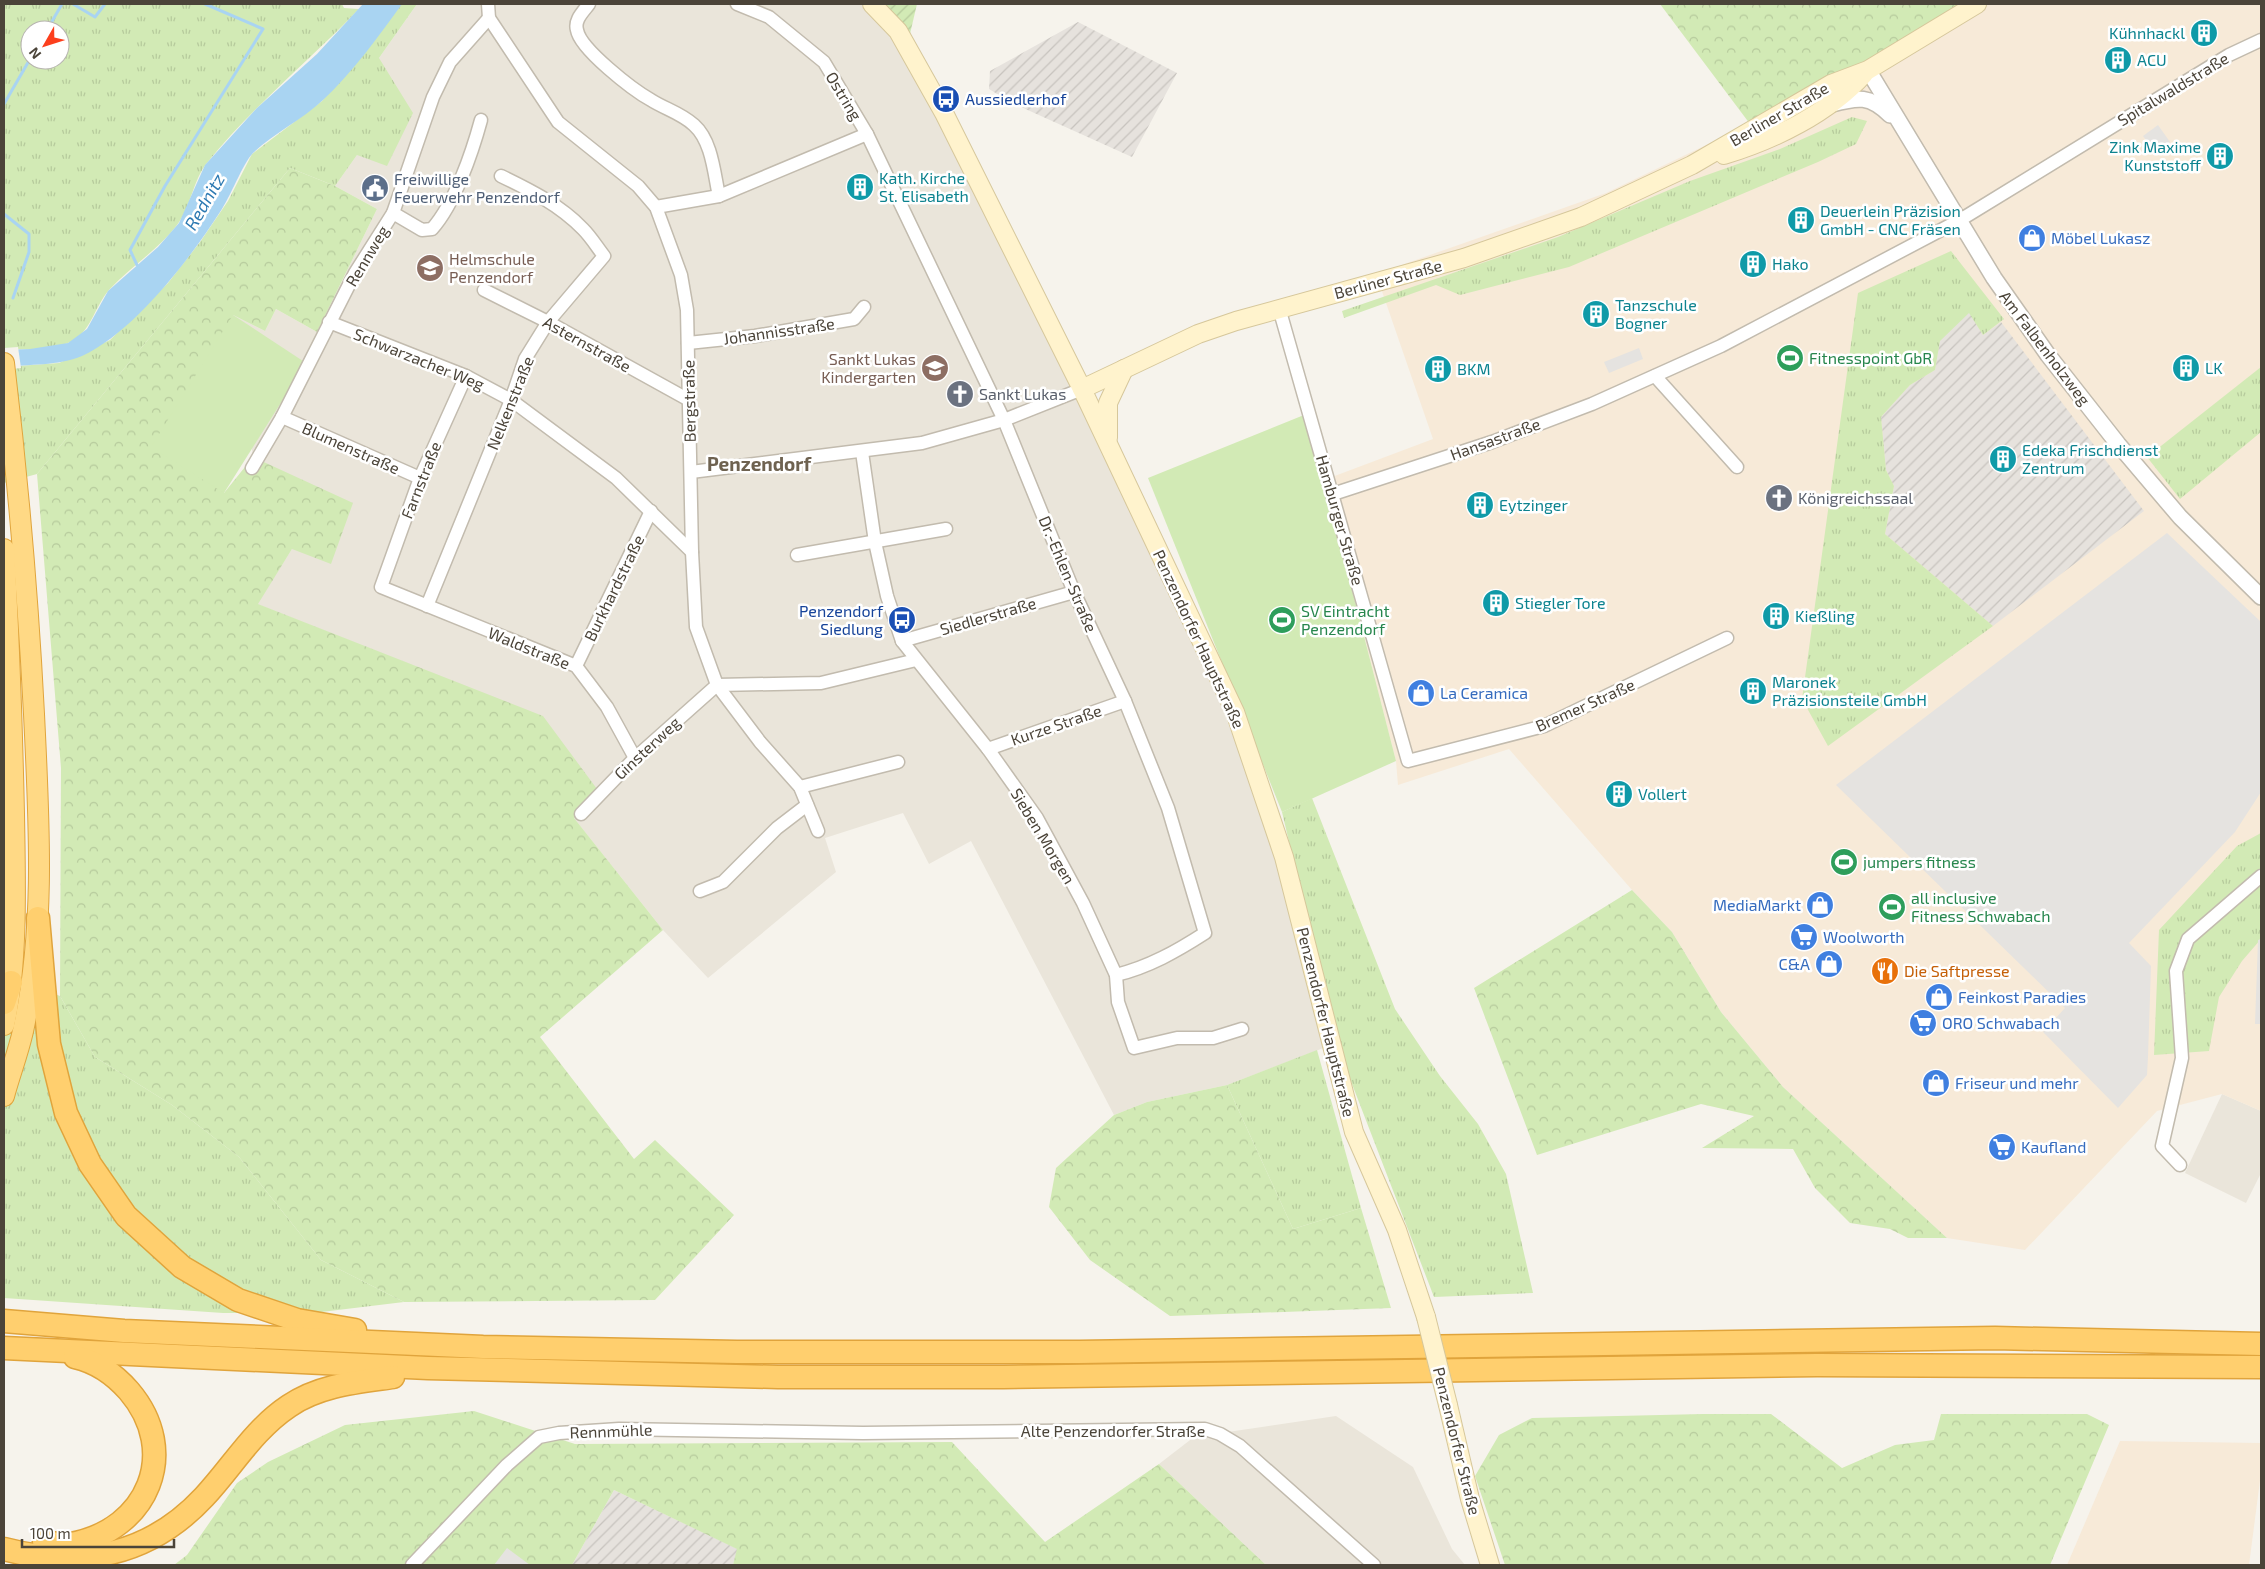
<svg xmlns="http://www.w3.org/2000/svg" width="2265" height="1569" viewBox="0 0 2265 1569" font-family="'Exo 2',sans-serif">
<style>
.residential{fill:#eae5da}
.commercial{fill:#f7ead8}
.industrial{fill:url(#industrial-furrows)}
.grass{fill:url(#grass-tufts);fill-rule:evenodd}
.forest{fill:url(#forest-crowns)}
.park{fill:#d2eab5}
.garden{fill:url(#garden-furrows)}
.parking{fill:#e5e3e0}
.water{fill:#a9d4f2}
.pier{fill:#f6f3ec}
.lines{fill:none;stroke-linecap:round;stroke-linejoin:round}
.stream{stroke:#a9d4f2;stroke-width:3}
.minor-casing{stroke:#c2bbae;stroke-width:15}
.tertiary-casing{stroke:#c2bbae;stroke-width:18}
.secondary-casing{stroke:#d6c79b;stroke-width:20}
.trunk-casing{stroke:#e0a43c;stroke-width:22}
.motorway-casing{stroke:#e0a43c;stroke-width:25}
.minor{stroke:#fff;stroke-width:12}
.tertiary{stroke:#fff;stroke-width:15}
.secondary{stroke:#fff3cd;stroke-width:18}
.trunk{stroke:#ffd985;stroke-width:20}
.motorway{stroke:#ffcf6e;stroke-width:22}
.secondary-bridge-casing{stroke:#d6c79b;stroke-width:20;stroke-linecap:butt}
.secondary-bridge{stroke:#fff3cd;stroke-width:18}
.labels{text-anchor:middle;stroke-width:5;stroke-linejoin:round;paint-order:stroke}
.culture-label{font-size:16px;fill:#0d838f;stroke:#fff;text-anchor:start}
.street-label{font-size:16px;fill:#4b4439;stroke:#fff}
.transit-label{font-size:16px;fill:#164399;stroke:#fff;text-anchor:start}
.service-label{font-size:16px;fill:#4e5e75;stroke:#fff;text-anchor:start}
.shop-label{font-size:16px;fill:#366cbe;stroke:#fff;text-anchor:start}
.education-label{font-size:16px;fill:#785e54;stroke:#fff;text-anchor:start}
.leisure-label{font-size:16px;fill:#27864d;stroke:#fff;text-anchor:start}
.worship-label{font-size:16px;fill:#5b616d;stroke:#fff;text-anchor:start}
.food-label{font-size:16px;fill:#c56008;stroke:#fff;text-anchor:start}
.water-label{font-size:18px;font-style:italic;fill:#2e7ab2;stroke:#fff}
.quarter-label{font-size:19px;font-weight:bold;fill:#6e6250;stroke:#fff}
</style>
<defs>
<pattern id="industrial-furrows" width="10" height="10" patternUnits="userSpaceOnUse" patternTransform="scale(1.25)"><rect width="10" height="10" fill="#e6e2dd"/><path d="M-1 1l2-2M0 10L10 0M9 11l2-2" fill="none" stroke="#c7c3be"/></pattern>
<pattern id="grass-tufts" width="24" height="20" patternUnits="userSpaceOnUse" patternTransform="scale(1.25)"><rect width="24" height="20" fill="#d2eab5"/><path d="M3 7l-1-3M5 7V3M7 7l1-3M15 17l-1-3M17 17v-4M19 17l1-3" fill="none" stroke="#b6ca9c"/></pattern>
<pattern id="forest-crowns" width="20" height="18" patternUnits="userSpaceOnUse" patternTransform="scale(1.25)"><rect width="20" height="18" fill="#d2eab5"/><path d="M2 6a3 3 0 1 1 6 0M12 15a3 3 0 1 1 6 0" fill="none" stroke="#b6ca9c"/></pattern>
<pattern id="garden-furrows" width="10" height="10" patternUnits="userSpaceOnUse" patternTransform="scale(1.25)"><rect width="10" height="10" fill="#d2eab5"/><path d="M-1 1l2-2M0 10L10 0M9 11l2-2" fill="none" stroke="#b6ca9c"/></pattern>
</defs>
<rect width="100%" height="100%" fill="#f6f3ec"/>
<g class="residential">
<path d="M417,4H876L908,54L1201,655L1263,812L1326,1047L1227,1085L1147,1102L1114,1115L971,841L929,864L903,813L825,838L836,872L708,978L663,930L573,817L543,717L257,604L292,549L253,457L233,315L265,331L276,309L317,332L377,209L335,186L357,155L379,58Z"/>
<path d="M2222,1094L2261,1111V1173L2246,1203L2185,1173Z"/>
<path d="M1336,1416L1413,1467L1452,1549L1465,1565H1266L1159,1464L1194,1437Z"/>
</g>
<g class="commercial">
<path d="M1961,4H2261V1111L2222,1094L2157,1111L2025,1250L1947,1238L1783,1087L1721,1012L1672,932L1632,890L1509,749L1398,785L1396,761L1324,480L1433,439L1376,274L1606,193L1750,124Z"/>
<path d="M2120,1441L2261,1443V1473L2249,1565H2067Z"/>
</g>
<g class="industrial">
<path d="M1078,22L1177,73L1132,157L1012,103L989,89L990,71Z"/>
<path d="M1969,312L1983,335L2001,322L2144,511L1993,626L1885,534L1894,486L1886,470L1881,417L1910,385L1935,370L1940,340Z"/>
<path d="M614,1490L738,1549L733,1565H572Z"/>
</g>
<g class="grass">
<path d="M4,4H342L344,8L359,9C309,61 252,107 207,163C193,180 191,207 177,225C158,250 130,267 109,290C94,307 91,334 68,343C51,350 22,349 4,350ZM30,30H60V60H30Z"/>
<path d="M402,4H417L379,58L413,113L387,166L357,155L335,186L290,168L37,474L4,483V367L59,363L110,340L168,283L200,242L228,201L252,154L322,101Z"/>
<path d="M1852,117L1867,121L1856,144L1818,162L1569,267L1460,295L1436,285L1344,318L1342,311L1558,237L1690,181L1780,149Z"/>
<path d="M1951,251L2004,319L1983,335L1969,313L1940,341L1935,370L1910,385L1881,417L1886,470L1894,486L1885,534L1993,626L1828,746L1802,699L1858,293Z"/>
<path d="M2261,367V432L2180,499L2147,457Z"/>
<path d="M1312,798L1395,1009L1440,1076L1478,1124L1506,1174L1533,1293L1434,1297L1337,1045L1282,812Z"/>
<path d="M2261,833V939L2242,961L2219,997L2209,1051L2154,1055L2159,930L2237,846Z"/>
<path d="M4,974L60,996L95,1057L172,1105L239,1157L321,1260L404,1302L313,1313H223L4,1298Z"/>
<path d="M1317,1050L1361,1208L1293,1229L1227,1085Z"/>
</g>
<g class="forest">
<path d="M1660,4H1961L1870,60L1750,124Z"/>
<path d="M290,168L335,186L377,209L317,332L276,309L265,331L233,315L224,493L253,457L353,503L331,564L292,549L258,604L543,716L597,789L574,818L663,930L540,1037L634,1159L655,1140L734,1215L655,1300L404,1302L321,1260L239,1157L172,1105L95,1057L60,996L61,768L37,474Z"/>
<path d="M1632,890L1672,932L1721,1012L1783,1087L1947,1238H1908L1890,1229L1850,1223L1815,1188L1793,1149L1702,1148L1754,1116L1701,1104L1537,1155L1474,988Z"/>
<path d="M1227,1085L1293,1229L1361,1208L1391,1308L1170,1316L1090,1260L1049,1207L1056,1168L1114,1115L1147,1102Z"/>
<path d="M474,1411L575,1444L952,1442L1045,1542L1159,1464L1266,1565H733L737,1549L614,1490L572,1565H174L187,1555L237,1483L268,1462L345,1425Z"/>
<path d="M1703,1414H1771L1842,1468L1895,1445L1934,1440L1941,1414H2087L2109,1425L2050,1565H1505L1475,1476L1499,1435L1532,1418Z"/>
</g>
<g class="park">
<path d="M233,315L306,363L224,493L151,447Z"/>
<path d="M1304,415L1324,480L1396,761L1282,812L1148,478Z"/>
</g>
<path class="garden" d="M878,4H917L909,38Z"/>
<g class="parking">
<path d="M2158,125L2170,142L2155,152L2143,136Z"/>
<path d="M1639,348L1643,359L1609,373L1604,362Z"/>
<path d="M2167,533L2261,622V792L2235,832L2129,943L2151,966L2148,1057L2147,1075L2118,1108L2043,1032L2065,1008L1836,785Z"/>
<path d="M2261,939V1024H2255L2258,940Z"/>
<path d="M507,1548L530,1565H494Z"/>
</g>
<path class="water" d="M363,4H402C378,37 353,72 323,100C302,120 274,133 253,153C243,163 230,198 220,212C189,260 134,332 82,356C58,366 29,364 4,367V350L30,349L68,343L87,329L108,291L158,247L179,223L205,165L257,108L317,54Z"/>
<path class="pier" d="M18,347L21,368L4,370V348Z"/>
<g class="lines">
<g class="stream">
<path d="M73,4L95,17L105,4"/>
<path d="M47,30L62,4"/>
<path d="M4,104L30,59"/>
<path d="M4,214L29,234V252L13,298"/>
<path d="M137,265L130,250L165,186L263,29L205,4"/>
</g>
<g class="minor-casing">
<g id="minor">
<path d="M488,4L489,18L558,122L638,186L656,207L681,275L687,310L692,552L696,627L717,685L760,742L800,787L818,831"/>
<path d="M589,4C583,12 574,20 577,30C580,49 633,90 651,100C665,109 681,113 694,125C712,141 714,173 719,196"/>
<path d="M737,4L769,17L824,62L867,134L1004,420L1074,592L1125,701L1168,808L1205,933C1177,951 1149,967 1116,975"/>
<path d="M656,207L719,196L867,134"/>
<path d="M393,213L422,230L432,229C455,203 472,153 481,120"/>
<path d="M484,290L548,322L689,400"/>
<path d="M1279,308L1408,761L1544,726L1727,638"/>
<path d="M329,322L466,376L511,400L616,478L692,552"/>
<path d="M688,343L755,336L854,319L864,307"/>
<path d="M466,376L420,478L381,587L576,666L607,707L635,758"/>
<path d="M1655,376L1737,467"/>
<path d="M282,417L420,478"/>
<path d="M862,452L875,542L887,596L902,641L988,749L1037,818L1083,903L1116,975L1118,1002L1134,1048L1177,1038H1213L1242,1029"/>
<path d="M252,468L282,417L355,273L393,213L433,97L450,62L489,18"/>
<path d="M691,472L922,443L1004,420L1082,389"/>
<path d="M1333,494L1492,442L1592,404L1721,346L1960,220L2229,55L2261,40"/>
<path d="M797,555L946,529"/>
<path d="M427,606L511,400L525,359L548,322L604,256C597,247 591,237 583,229C560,205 530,190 501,176"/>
<path d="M902,641L1074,592"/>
<path d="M576,666L651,511"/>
<path d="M717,685L821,683L916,660"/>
<path d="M988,749L1125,701"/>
<path d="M800,787L898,762"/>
<path d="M581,814L635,758L717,685"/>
<path d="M700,891L723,882L777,828L807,805"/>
<path d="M2180,1165L2162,1146L2182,1058L2176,971L2188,939L2261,876"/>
<path d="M412,1565L507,1465L539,1437L559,1433L619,1429L863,1433L1205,1429L1220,1434L1240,1446L1374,1565"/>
</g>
</g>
<g class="tertiary-casing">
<g id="tertiary">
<path d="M1868,70L1994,278L2048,355L2118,444L2180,517L2261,597"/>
<path d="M1832,104C1858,97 1870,95 1890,115"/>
</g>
</g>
<g class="secondary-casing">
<g id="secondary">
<path d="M872,4L898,31L944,113L1082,389L1235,712L1284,857L1354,1132L1397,1230L1426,1317"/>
<path d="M1724,155C1774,140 1829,113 1864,74"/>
<path d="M1082,389L1198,334L1236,321L1464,258L1581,217L1692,165L1831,84L1868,70L1977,4"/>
<path d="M1108,438V403L1124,369"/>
<path d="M1448,1405L1470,1499L1490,1565"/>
</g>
</g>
<g class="trunk-casing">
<g id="trunk">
<path d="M4,363C18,480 28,597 34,714C39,820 46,927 23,1031C18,1053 10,1074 4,1096"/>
<path d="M4,549C9,637 12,725 14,814C15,879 18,962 4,1025"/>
</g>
</g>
<g class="motorway-casing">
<g id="motorway">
<path d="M38,918L49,1044L66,1113L90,1164L126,1216L182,1267L238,1300L297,1320L355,1330"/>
<path d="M4,1003L11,982"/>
<path d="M4,1321L124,1331L483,1347L737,1352H1079L1995,1338L2261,1344"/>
<path d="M4,1348L428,1368L778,1377H1003L1817,1365L2261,1367"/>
<path d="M44,1542C53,1543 63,1546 71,1544C148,1530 181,1452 129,1391C115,1375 97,1362 75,1357"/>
<path d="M4,1549C80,1569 149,1556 204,1497C233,1466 253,1430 289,1406C320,1385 358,1382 393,1377"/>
</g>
</g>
<use href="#minor" class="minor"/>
<use href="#tertiary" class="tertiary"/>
<use href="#secondary" class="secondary"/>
<use href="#trunk" class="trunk"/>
<use href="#motorway" class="motorway"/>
<g class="secondary-bridge-casing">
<path id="secondary-bridge" d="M1426,1317L1448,1405"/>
</g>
<use href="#secondary-bridge" class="secondary-bridge"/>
</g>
<defs>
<g id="building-disc" transform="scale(1.4375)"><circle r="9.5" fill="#0f9aa8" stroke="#fff"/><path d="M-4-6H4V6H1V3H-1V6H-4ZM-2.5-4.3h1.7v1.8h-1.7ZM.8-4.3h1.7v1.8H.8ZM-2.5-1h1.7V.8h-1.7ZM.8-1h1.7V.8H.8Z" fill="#fff"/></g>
<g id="bus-disc" transform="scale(1.4375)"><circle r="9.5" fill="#1a4fb4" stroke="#fff"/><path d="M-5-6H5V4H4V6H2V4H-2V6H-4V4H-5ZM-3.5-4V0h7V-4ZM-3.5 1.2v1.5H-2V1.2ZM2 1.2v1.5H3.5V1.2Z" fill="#fff"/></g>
<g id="civic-disc" transform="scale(1.4375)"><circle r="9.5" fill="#5c6f8a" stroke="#fff"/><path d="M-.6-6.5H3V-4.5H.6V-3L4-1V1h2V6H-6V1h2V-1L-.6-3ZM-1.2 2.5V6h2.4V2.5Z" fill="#fff"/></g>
<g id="shop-disc" transform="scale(1.4375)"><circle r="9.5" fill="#3f7fe0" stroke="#fff"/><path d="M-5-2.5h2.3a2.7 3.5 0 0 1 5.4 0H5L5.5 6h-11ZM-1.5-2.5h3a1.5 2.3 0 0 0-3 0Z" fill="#fff"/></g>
<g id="school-disc" transform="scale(1.4375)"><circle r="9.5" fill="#8d6e63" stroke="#fff"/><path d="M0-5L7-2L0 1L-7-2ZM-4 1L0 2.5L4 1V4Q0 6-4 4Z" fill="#fff"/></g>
<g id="stadium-disc" transform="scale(1.4375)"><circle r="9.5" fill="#2e9e5b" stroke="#fff"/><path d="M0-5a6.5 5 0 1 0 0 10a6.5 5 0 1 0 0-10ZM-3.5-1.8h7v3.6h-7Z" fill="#fff"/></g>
<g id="church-disc" transform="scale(1.4375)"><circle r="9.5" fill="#6b7280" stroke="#fff"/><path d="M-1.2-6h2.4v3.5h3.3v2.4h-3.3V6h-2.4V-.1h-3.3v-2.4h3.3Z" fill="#fff"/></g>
<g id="supermarket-disc" transform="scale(1.4375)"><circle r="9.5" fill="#3f7fe0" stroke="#fff"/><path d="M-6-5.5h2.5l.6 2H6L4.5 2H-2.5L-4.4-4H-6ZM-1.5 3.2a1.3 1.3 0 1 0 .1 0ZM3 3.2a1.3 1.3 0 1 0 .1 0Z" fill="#fff"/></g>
<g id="restaurant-disc" transform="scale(1.4375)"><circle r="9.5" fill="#e8710a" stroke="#fff"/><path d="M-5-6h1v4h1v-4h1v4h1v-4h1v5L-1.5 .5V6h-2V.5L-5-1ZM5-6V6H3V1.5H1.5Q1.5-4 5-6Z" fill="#fff"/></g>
</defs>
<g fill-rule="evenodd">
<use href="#building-disc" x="2204" y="33"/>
<use href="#building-disc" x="2118" y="60"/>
<use href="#bus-disc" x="946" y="99"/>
<use href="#building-disc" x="2220" y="156"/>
<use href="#building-disc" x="860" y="187"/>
<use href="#civic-disc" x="375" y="188"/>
<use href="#building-disc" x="1801" y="220"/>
<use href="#shop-disc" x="2032" y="238"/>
<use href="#building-disc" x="1753" y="264"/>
<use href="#school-disc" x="430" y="268"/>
<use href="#building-disc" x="1596" y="314"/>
<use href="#stadium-disc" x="1790" y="358"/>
<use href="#school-disc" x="935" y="368"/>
<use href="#building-disc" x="2186" y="368"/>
<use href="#building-disc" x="1438" y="369"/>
<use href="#church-disc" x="960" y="394"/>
<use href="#building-disc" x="2003" y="459"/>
<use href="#church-disc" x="1779" y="498"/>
<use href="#building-disc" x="1480" y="505"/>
<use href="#building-disc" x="1496" y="603"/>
<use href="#building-disc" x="1776" y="616"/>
<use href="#bus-disc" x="902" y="620"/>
<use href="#stadium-disc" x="1282" y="620"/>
<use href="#building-disc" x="1753" y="691"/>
<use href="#shop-disc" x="1421" y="693"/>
<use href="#building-disc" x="1619" y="794"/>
<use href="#stadium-disc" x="1844" y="862"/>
<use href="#shop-disc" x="1820" y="905"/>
<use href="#stadium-disc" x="1892" y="907"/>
<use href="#supermarket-disc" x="1804" y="937"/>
<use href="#shop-disc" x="1829" y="964"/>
<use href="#restaurant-disc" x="1885" y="971"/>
<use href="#shop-disc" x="1939" y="997"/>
<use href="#supermarket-disc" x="1923" y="1023"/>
<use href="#shop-disc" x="1936" y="1083"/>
<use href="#supermarket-disc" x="2002" y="1147"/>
</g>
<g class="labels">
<g class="culture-label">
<text x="2185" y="39" text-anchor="end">Kühnhackl</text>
<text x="2137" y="66">ACU</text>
<text x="2201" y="153" text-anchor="end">Zink Maxime<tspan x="2201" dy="18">Kunststoff</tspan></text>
<text x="879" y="184">Kath. Kirche<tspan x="879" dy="18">St. Elisabeth</tspan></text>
<text x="1820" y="217">Deuerlein Präzision<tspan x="1820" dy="18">GmbH - CNC Fräsen</tspan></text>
<text x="1772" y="270">Hako</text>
<text x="1615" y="311">Tanzschule<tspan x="1615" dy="18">Bogner</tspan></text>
<text x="2205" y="374">LK</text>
<text x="1457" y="375">BKM</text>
<text x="2022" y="456">Edeka Frischdienst<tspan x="2022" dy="18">Zentrum</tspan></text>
<text x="1499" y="511">Eytzinger</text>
<text x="1515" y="609">Stiegler Tore</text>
<text x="1795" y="622">Kießling</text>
<text x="1772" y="688">Maronek<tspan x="1772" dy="18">Präzisionsteile GmbH</tspan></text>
<text x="1638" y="800">Vollert</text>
</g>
<g class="street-label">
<text transform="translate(2173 89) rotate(-31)" y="6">Spitalwaldstraße</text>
<text transform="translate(844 96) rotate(59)" y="6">Ostring</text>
<text transform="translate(1779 114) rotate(-30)" y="6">Berliner Straße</text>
<text transform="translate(367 256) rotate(-59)" y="6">Rennweg</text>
<text transform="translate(1388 279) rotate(-15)" y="6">Berliner Straße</text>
<text transform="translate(779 331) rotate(-8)" y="6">Johannisstraße</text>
<text transform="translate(587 344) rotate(29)" y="6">Asternstraße</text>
<text transform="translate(2045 348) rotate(53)" y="6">Am Falbenholzweg</text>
<text transform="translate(419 359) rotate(22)" y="6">Schwarzacher Weg</text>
<text transform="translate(689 401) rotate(-91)" y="6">Bergstraße</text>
<text transform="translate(510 403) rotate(-68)" y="6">Nelkenstraße</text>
<text transform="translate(1495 439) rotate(-20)" y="6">Hansastraße</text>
<text transform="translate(351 448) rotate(24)" y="6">Blumenstraße</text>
<text transform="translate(421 480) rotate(-68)" y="6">Farnstraße</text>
<text transform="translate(1340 520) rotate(74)" y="6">Hamburger Straße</text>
<text transform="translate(1068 574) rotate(67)" y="6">Dr.-Ehlen-Straße</text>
<text transform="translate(614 588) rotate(-64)" y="6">Burkhardstraße</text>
<text transform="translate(988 616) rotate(-16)" y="6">Siedlerstraße</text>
<text transform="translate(1199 639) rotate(65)" y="6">Penzendorfer Hauptstraße</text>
<text transform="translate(529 648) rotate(22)" y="6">Waldstraße</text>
<text transform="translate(1585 705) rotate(-24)" y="6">Bremer Straße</text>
<text transform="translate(1056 725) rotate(-19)" y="6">Kurze Straße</text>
<text transform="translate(647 748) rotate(-43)" y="6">Ginsterweg</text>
<text transform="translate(1043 836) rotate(59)" y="6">Sieben Morgen</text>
<text transform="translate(1326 1022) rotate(76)" y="6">Penzendorfer Hauptstraße</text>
<text transform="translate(611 1431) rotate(-2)" y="6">Rennmühle</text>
<text x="1113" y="1437">Alte Penzendorfer Straße</text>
<text transform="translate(1457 1441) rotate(76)" y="6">Penzendorfer Straße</text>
</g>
<g class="transit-label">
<text x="965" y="105">Aussiedlerhof</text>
<text x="883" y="617" text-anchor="end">Penzendorf<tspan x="883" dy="18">Siedlung</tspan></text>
</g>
<g class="service-label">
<text x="394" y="185">Freiwillige<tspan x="394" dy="18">Feuerwehr Penzendorf</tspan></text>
</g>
<g class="shop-label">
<text x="2051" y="244">Möbel Lukasz</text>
<text x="1440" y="699">La Ceramica</text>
<text x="1801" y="911" text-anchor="end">MediaMarkt</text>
<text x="1823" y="943">Woolworth</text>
<text x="1810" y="970" text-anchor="end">C&amp;A</text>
<text x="1958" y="1003">Feinkost Paradies</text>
<text x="1942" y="1029">ORO Schwabach</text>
<text x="1955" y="1089">Friseur und mehr</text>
<text x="2021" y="1153">Kaufland</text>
</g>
<g class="education-label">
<text x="449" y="265">Helmschule<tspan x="449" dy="18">Penzendorf</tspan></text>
<text x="916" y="365" text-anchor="end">Sankt Lukas<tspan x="916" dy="18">Kindergarten</tspan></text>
</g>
<g class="leisure-label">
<text x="1809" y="364">Fitnesspoint GbR</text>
<text x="1301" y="617">SV Eintracht<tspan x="1301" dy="18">Penzendorf</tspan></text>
<text x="1863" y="868">jumpers fitness</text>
<text x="1911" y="904">all inclusive<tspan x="1911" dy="18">Fitness Schwabach</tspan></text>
</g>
<g class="worship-label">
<text x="979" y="400">Sankt Lukas</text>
<text x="1798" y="504">Königreichssaal</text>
</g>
<g class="food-label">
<text x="1904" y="977">Die Saftpresse</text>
</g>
<g class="water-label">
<text transform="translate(205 202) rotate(-60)" y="6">Rednitz</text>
</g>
<g class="quarter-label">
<text x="759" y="471">Penzendorf</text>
</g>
</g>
<rect width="2265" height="1569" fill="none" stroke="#4b4439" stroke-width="10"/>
<g transform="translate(45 45) rotate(231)"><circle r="24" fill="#ffffff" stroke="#b7b4b0"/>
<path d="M0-4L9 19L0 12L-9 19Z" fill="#fc3f1d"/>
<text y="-8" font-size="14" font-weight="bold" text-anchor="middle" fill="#4b4439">N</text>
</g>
<path d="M22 1539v8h152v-8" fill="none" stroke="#4b4439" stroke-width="2.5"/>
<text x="30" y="1539" font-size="15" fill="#4b4439" stroke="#ffffff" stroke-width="4" paint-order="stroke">100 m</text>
</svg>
